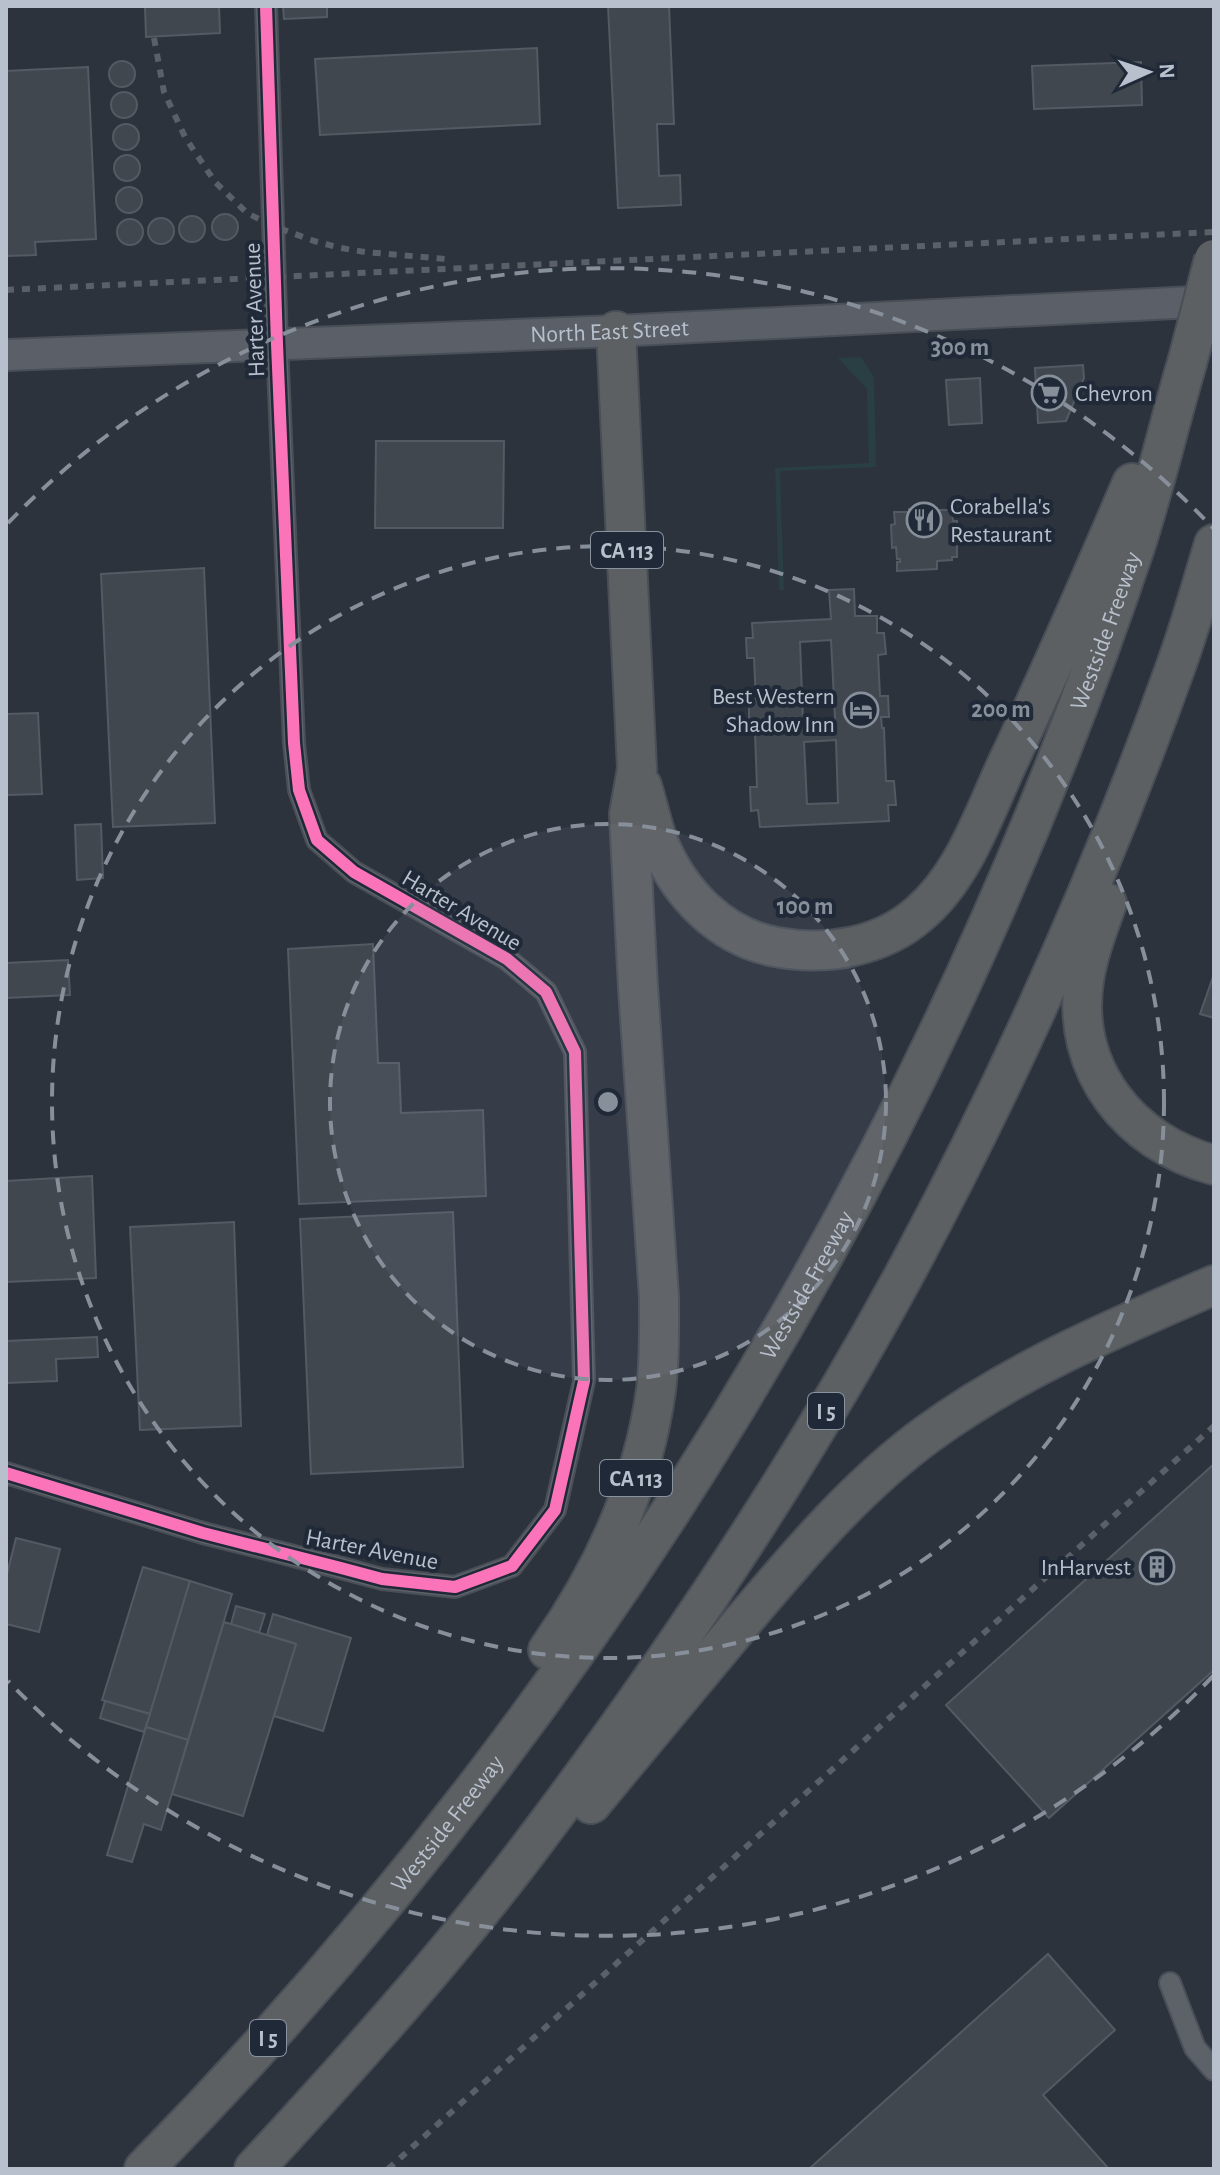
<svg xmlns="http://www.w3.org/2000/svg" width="1220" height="2175" viewBox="0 0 1220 2175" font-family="'Alegreya Sans',sans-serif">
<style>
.green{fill:#293f43}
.building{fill:#40474f;stroke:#545a63;stroke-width:2;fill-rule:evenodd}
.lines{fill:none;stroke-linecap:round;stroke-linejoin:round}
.street-casing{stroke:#4a4f57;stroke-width:24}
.secondary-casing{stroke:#4a4f57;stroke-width:34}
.highway-casing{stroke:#494f57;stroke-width:42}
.street{stroke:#5d6269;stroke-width:20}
.secondary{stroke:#5b6068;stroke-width:30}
.highway{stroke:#5d6063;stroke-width:38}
.rail{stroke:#5b6068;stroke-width:6;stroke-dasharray:8 8;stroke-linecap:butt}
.highway-bridge-casing{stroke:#494f57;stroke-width:42;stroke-linecap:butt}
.highway-bridge{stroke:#5d6063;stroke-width:38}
.cycleway-casing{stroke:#1f2938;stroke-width:17}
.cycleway{stroke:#fb73b8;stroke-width:12}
.ring{fill:none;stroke:#868f9a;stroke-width:4;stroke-dasharray:14 10}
.labels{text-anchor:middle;stroke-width:8;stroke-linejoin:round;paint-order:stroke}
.shield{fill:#1f2938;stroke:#8993a0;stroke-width:2}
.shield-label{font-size:22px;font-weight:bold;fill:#b7c0cc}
.street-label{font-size:24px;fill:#b7c0cc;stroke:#1f2938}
.poi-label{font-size:24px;fill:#b7c0cc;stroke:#1f2938;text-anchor:start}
.centre{fill:#868f9a;stroke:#1f2938;stroke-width:4}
.ring-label{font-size:24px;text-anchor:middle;font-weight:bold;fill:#868f9a;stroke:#1f2938;stroke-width:8;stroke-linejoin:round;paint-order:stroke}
</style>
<rect width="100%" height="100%" fill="#2c333d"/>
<path class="green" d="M861,357L874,377L876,467L780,471L784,590H779L775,468L869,463L867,389L838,358Z"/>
<g class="building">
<path d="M145,6H219L220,33L146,37Z"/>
<path d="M283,6H327V17L284,19Z"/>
<path d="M608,6H669L674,124H657L659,176L680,175L681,205L618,208Z"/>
<path d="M537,48L540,124L320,135L315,59Z"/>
<circle cx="122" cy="74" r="13"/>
<path d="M1141,62L1142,105L1034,109L1032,66Z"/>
<path d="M88,67L96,239L35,242L36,255L7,256L6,71Z"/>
<circle cx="124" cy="105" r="13"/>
<circle cx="126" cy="137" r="13"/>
<circle cx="127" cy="168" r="13"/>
<circle cx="129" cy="200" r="13"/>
<circle cx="225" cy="227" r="13"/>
<circle cx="192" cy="229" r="13"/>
<circle cx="161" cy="231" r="13"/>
<circle cx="130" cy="232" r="13"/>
<path d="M1083,365L1084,378L1066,421L1038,423L1035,368Z"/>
<path d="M980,378L982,423L949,425L946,380Z"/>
<path d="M376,441H504L503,528H375Z"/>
<path d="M937,508V510H952L953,521H957V557H952V560L937,561V569L897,571V562H900V559H897L896,547L892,548L891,525L895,524L894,512H909V509Z"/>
<path d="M204,568L215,823L113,827L101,574Z"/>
<path d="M854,589L855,616H877V633H884L886,654L878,655L880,696H888L889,717H881L882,728H884L886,781H894L896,805H888L889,821L760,827L758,810L751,811L750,787H757L755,733H758L757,722H749V703L756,702L754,658H747L746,638H753L752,623L831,619L829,590ZM831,640L835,719L803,721L800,642ZM836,740L838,803L807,804L804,742Z"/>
<path d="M38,713L42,794L6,795V714Z"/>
<path d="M101,824L103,878L77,880L75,825Z"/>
<path d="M373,944L378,1063H399L401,1113L483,1110L486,1196L299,1204L288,949Z"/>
<path d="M68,960L70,995L6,998V963Z"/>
<path d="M1214,974V1018L1200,1014Z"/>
<path d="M92,1176L96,1278L6,1282V1181Z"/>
<path d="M453,1212L463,1467L311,1474L300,1219Z"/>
<path d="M234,1222L241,1426L140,1430L130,1227Z"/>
<path d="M97,1337L98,1357L56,1359L57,1381L6,1383V1341Z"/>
<path d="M1214,1464V1670L1049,1818L946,1705Z"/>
<path d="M16,1538L60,1549L39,1632L6,1624V1578Z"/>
<path d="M143,1567L190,1581L150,1714L102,1700Z"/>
<path d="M190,1581L232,1594L188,1740L146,1727Z"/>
<path d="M236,1606L265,1614L259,1633L231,1624Z"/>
<path d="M273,1614L351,1638L323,1731L274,1716L296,1644L267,1635Z"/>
<path d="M224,1622L296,1644L243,1816L172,1794Z"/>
<path d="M105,1701L150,1714L144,1732L100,1718Z"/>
<path d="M146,1727L188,1740L161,1830L144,1824L132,1862L107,1855Z"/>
<path d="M1048,1954L1115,2030L1043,2095L1109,2169H809Z"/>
</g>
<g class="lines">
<g class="street-casing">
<g id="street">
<path d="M6,1473L203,1533L341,1568L382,1579L455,1587L512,1566L555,1510L584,1381L575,1052L546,992L507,959L354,872L317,840L299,790L294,743L277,344L266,6"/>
<path d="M1170,1983L1195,2048L1214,2070"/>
</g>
</g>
<g class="secondary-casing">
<g id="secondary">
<path id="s1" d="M6,355L616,331L1214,301"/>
</g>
</g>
<g class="highway-casing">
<g id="highway">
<path d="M642,786C648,805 652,825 659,844C680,894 721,937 776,947C825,956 880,948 919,914C963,877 983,816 1007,764C1051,671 1092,577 1132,483"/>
<path d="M1107,903C1098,928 1088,954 1084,980C1071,1070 1130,1143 1214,1165"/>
<path d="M548,1650C603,1572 643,1484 656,1390C660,1360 659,1328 659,1297L638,987L629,814L637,769L616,331"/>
<path d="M591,1804C640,1745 689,1686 738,1627C796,1558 856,1486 929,1433C1017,1369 1115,1328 1214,1285"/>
<path id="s2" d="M144,2169C593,1713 931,1154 1135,547C1155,486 1169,424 1187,363"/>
<path d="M254,2169C349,2066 443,1962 528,1850C668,1665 799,1470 909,1266C1013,1072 1103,870 1177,663C1191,624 1202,584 1214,544"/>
</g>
</g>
<use href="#street" class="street"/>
<use href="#secondary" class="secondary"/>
<use href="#highway" class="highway"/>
<g class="rail">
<path d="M154,38L164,92L185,137L215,182L247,213L273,226L314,241L341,248L365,252L446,259"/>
<path d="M6,290L1214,232"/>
<path d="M388,2169L1214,1426"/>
</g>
<g class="highway-bridge-casing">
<path id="highway-bridge" d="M1187,363L1214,259"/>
</g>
<use href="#highway-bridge" class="highway-bridge"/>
<g class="cycleway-casing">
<path id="cycleway" d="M6,1473L203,1533L341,1568L382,1579L455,1587L512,1566L555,1510L584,1381L575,1052L546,992L507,959L354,872L317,840L299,790L294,743L277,344L266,6"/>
</g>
<use href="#cycleway" class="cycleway"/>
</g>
<circle cx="608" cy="1102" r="278" fill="#868f9a" fill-opacity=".12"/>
<g class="ring">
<circle cx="608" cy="1102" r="278"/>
<circle cx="608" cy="1102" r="556"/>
<path d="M1213 1676A834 834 0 0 1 8 1681M8 523A834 834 0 0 1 1213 528"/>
</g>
<defs>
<g id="supermarket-ring" transform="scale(1.8)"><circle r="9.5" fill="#1f2938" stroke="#868f9a" stroke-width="1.5"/><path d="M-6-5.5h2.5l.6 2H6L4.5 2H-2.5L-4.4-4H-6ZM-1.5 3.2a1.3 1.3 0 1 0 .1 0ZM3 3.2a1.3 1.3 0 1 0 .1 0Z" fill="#868f9a"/></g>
<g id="restaurant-ring" transform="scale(1.8)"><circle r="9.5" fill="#1f2938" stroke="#868f9a" stroke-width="1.5"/><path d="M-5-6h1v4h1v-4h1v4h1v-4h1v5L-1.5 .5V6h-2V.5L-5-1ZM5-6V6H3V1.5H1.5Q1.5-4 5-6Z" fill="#868f9a"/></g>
<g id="hotel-ring" transform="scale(1.8)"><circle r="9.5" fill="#1f2938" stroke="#868f9a" stroke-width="1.5"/><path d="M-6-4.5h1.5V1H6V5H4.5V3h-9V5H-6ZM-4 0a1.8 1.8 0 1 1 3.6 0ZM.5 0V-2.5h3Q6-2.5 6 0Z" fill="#868f9a"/></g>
<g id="building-ring" transform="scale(1.8)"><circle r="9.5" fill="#1f2938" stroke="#868f9a" stroke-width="1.5"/><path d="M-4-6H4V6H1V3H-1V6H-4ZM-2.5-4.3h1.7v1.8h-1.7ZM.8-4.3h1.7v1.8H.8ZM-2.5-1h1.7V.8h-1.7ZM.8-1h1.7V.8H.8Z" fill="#868f9a"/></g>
</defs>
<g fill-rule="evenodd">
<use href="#supermarket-ring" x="1049" y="393"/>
<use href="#restaurant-ring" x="924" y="520"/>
<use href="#hotel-ring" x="861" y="710"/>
<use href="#building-ring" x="1157" y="1567"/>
</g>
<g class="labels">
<g class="shield">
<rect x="591" y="532" width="72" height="36" rx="6"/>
<rect x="808" y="1393" width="36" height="36" rx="6"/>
<rect x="600" y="1460" width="72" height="36" rx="6"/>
<rect x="250" y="2020" width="36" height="36" rx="6"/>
</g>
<g class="shield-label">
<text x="627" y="558">CA 113</text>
<text x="826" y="1419">I 5</text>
<text x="636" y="1486">CA 113</text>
<text x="268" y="2046">I 5</text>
</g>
<g class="street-label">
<text transform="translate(254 310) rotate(-92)" y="8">Harter Avenue</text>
<text dy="8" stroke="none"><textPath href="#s1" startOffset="604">North East Street</textPath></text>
<text dy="8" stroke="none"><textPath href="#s2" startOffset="1828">Westside Freeway</textPath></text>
<text transform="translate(462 910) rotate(31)" y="8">Harter Avenue</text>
<text dy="8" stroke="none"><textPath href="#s2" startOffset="1108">Westside Freeway</textPath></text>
<text transform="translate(372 1549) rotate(11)" y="8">Harter Avenue</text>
<text dy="8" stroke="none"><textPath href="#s2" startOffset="460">Westside Freeway</textPath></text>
</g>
<g class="poi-label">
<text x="1075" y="401">Chevron</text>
<text x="950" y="514">Corabella's<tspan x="950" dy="28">Restaurant</tspan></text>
<text x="835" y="704" text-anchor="end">Best Western<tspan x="835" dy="28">Shadow Inn</tspan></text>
<text x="1131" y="1575" text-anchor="end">InHarvest</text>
</g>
</g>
<circle cx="608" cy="1102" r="12" class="centre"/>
<g class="ring-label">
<text x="960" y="355">300 m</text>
<text x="1001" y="717">200 m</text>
<text x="805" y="914">100 m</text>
</g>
<rect width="1220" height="2175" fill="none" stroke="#b7c0cc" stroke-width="16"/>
<g transform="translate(1148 72) rotate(87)" stroke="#1f2938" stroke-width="6" paint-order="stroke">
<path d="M0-6L14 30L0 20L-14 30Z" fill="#b7c0cc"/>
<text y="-12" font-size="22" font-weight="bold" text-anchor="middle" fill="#b7c0cc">N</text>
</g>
</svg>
